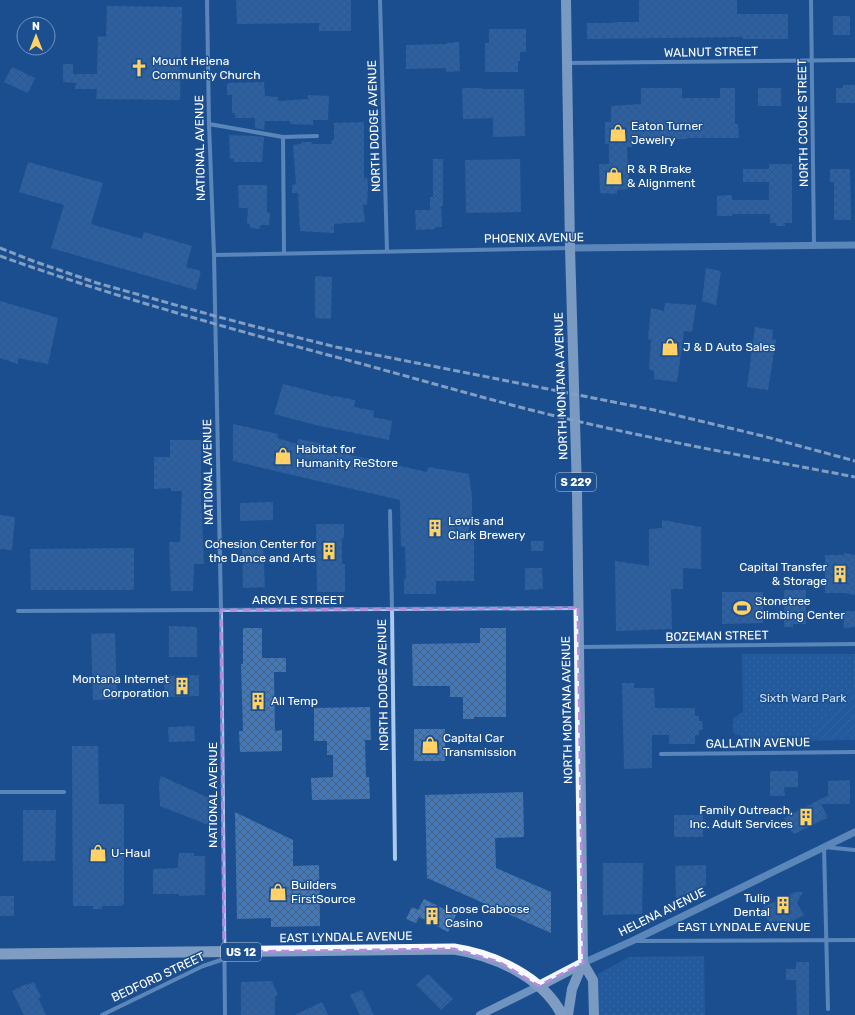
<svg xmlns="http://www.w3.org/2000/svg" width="855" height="1015" viewBox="0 0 855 1015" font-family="Rubik,sans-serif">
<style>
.grass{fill:url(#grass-dots)}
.garden{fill:url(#garden-furrows)}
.building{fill:url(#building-cross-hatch)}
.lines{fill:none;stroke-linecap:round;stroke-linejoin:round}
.minor{stroke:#a9c9ee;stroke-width:4}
.tertiary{stroke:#a9c9ee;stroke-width:7}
.secondary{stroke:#d6e6fa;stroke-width:8}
.primary{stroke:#f0f6ff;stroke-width:10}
.trunk{stroke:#f8faff;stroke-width:11}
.rail{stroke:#fff;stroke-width:3;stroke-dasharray:7 3;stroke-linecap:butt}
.marked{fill:none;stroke:#b68bdc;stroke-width:3;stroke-dasharray:8 5;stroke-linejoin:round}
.labels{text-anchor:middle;stroke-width:3;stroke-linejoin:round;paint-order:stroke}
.shield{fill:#1b4f8f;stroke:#bbcadd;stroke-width:1}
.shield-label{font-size:11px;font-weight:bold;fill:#fff}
.street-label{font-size:12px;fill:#fff;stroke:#1b4f8f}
.poi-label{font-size:12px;fill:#fff;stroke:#1b4f8f;text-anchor:start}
.park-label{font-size:12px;fill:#cfe3fa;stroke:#1b4f8f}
</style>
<defs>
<pattern id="grass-dots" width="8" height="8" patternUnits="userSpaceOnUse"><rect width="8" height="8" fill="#2e69ad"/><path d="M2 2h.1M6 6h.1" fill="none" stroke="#4d80b9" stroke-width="1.8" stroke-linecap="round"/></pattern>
<pattern id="garden-furrows" width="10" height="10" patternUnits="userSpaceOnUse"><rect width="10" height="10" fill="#2e69ad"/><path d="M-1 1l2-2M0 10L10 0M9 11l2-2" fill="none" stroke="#4d80b9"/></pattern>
<pattern id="building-cross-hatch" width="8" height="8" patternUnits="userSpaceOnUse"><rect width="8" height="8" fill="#4478b7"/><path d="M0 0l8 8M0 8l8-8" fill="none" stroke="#486282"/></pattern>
</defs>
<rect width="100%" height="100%" fill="#1b4f8f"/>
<g class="grass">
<path d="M742,654H855V740L750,742L745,740L739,735H736L733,732V719L743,711Z"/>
<path d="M704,956L705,1015H599L598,974L629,957Z"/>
</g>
<path class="garden" d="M843,689H855V739L814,740V724L818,720L828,714L830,709L829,698L833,692H843Z"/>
<g class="building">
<path d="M236,0H351V31H319V23L237,24Z"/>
<path d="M639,0H737V14H788V39H743V37L587,39V23H614V22H639Z"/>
<path d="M107,6L182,7L180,100L96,99L97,89H75L76,83L63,82V64H73V74H97L98,36L106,37Z"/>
<rect x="833" y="16" width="17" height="19"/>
<path d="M489,29H526V52H520V61H518V72H485V43H489Z"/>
<path d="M459,42L460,71L446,72V68L406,69V45L447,44V43Z"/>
<path d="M12,67L35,78L28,93L4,82Z"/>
<path d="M264,82L265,96L278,97V101L308,99V95L329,96L328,120H313V125L290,124V121H265L264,130L255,128V118H235V113H232V95H227V83Z"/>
<path d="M843,85H855V103H836V88H843Z"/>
<path d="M462,88H482V89H524L525,136L493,137V118L463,119Z"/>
<path d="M641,88H682V98H720V88H735V124H738L739,138H687V139H632V147H627L629,189L617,190V194L600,193L599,164H609V144H605V122H611V106L641,104Z"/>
<rect x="758" y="88" width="23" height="18"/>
<path d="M364,122V178H367L368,184L367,205H363L365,222L334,224V233L300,231L298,193H292V185L296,184L293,145L301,144V142H312V144H332L331,140H334V123Z"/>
<path d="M229,135L255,136L264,137L262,162H234V159H230Z"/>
<path d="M433,159H443V206H441L442,227H435V229L416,230L415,210H430V197H433Z"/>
<path d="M520,159L521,212L466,213L465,160Z"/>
<path d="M28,162L103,183L91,224L142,239L144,232L192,246L186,267L201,271L196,290L51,248L64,205L19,192Z"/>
<path d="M769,164H792V223H785V226H776V223H770V214H732V216H717V196L732,195V200H769V182H743V169H769Z"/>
<path d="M830,169H850L851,220H834V182H830Z"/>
<path d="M238,185H267V212L270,213L269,225H260V229L250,228V224H247L248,208H239Z"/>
<path d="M706,268L721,271L716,305L702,301Z"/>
<path d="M315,276L332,277L331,319L315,318Z"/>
<path d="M0,301L58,318L48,364L18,358V364L0,358Z"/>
<path d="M665,303L696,305L692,332L684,331L677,382L654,379V371L649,369L651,340L648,339L651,308L664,311Z"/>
<path d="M755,327L773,330L772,339L776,340L768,390L747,387Z"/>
<path d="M283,384L334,397V396L355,400L354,407L374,411L373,417L392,421L389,440L320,426L274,414Z"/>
<path d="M233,424L278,434L277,438L297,444L298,439L333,446V451L427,472L428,467L469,474L472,497V518L466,539H474V581H436V594H404V579L406,578L405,547L401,546L400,500L233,461Z"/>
<path d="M170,440H201V498L204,564H194L193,591H171L169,542H180L182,491H171V488L154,489V457H170Z"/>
<path d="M273,502V520L240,521V503Z"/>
<path d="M0,515L15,517L12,550L0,549Z"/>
<path d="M662,520L701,527V569L683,568V589H671L672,629L616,631L615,561L649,566V529L662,528Z"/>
<path d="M316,524H344V538H342V564H345V592H317Z"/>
<path d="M531,541H544L543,551H531Z"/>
<path d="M242,545H263L265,587L243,588Z"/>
<path d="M134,548V590H31L30,549Z"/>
<path d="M844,553L855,555V595L844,593H825V555H844Z"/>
<path d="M525,568H542L543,589L525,590Z"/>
<path d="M784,590H806V624H793V627H784Z"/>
<path d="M722,592H763V623L722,624Z"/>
<path d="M843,611H855V627L844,628Z"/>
<path d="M169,626L197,627V657H169Z"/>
<path d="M243,628H262V658H286V672H274L275,731L282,730V751L240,752L239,731H243L241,664H243Z"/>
<path d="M480,628H506V717H474V719H463V697H450V686H413L412,644L480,643Z"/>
<path d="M115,633L117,699L93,700L91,634Z"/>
<path d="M199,675V696L165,697L164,676Z"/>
<path d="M622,683H634V688H654L655,708H695V716H699V721H702L703,730H699V735H695V744H669V735H652V768L624,769Z"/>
<path d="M370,707L371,740H365L366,777H369L370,799L312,800L311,778L333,777V755H327V741H314V708Z"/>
<path d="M194,726L195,741L169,742L168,727Z"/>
<rect x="414" y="729" width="31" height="32"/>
<path d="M72,746H98L99,804H124V903L122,906H102V909H93V906H73Z"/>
<path d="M770,771H798V787H784L785,796H770Z"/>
<path d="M161,776L209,798L210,800L211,826L160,806L159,783Z"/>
<path d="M850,780V804H821L827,816H826L827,818L794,834L793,832L792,833L784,818L829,795H828V781Z"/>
<path d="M523,792L524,837L495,838L496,868L551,892V933L427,878L425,795Z"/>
<path d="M23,810H56L55,861H23Z"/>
<path d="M235,812L293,840V866L319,865L320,926L271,927V918L237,919Z"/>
<rect x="674" y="815" width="29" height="22"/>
<path d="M179,853H194V856H205V895L179,896V894H153V869L178,868V857H179Z"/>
<path d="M603,863H643L642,914L603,915Z"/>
<path d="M706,865V885L676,898L675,866Z"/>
<path d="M795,892H803L797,903L804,915L790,922L773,921L771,922L767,920L763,907L788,896Z"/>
<rect x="0" y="896" width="14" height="20"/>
<path d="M424,899L456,915L448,932L419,917L416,923L406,919L412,907L418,910Z"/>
<path d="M796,962H809V1015H797L796,980H786V969H796Z"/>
<path d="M428,974L453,999L441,1010L416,985Z"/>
<path d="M272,981L278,995L275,997V1015H241V982Z"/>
<path d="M34,982L41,997L38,998L46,1015H24L12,991L26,984L27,985Z"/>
<path d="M362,990L374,1015H360L350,995Z"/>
<path d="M322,1002L328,1015H295Z"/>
</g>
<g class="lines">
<g class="minor">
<path d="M207,0L209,124L214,255L221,610L225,1015"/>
<path d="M380,0L387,251"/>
<path d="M811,0L814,245"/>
<path d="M568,63L855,60"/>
<path d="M209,124L283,137L317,136"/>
<path d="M283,137L284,253"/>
<path d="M214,255L569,248"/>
<path d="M390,511L392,609L395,859"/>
<path d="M18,611L578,608"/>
<path d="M579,647L855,644"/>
<path d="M661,754L855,752"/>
<path d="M0,792H64"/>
<path d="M635,941L855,940"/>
<path d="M828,1009L824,847L855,850"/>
<path d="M102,1015L203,966L224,959"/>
</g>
<g class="tertiary">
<path d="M570,248L855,245"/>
<path d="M583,963L632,941L855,832"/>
</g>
<path class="secondary" d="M480,1015L539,986"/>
<g class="primary">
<path d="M566,0L567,63L570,248L577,491L583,963L572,989L568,1015"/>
<path d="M583,963L593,980L594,1015"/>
<path d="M539,986L583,963"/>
</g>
<path class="trunk" d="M0,954L454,949C494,955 543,977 562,1015"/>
<g class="rail">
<path d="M0,248L33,261L97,283L215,316L276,332L336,347L654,410L763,436L855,461"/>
<path d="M0,256C109,295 220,326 332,356C412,377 491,401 572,420C666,442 761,459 855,477"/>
</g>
</g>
<path d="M0 0H855V1015H0ZM578,608L583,963L539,986L499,962L454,949L224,952L221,610Z" fill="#1b4f8f" fill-opacity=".55" fill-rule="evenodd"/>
<path class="marked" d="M578,608L583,963L539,986L499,962L454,949L224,952L221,610Z"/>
<defs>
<g id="church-bare" transform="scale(1.38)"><path d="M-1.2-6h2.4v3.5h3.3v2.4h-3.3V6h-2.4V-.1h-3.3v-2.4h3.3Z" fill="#ffd166" stroke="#1b4f8f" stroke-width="2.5" paint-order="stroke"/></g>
<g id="shop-bare" transform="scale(1.38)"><path d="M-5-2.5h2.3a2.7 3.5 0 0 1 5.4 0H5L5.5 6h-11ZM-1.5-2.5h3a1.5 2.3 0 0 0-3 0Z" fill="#ffd166" stroke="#1b4f8f" stroke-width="2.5" paint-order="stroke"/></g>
<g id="building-bare" transform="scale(1.38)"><path d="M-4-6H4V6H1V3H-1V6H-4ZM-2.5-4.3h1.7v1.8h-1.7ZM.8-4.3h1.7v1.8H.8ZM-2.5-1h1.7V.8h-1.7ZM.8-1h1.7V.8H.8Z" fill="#ffd166" stroke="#1b4f8f" stroke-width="2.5" paint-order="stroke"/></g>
<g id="stadium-bare" transform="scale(1.38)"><path d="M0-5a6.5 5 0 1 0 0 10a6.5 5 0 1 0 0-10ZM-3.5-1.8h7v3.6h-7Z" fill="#ffd166" stroke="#1b4f8f" stroke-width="2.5" paint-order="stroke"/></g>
</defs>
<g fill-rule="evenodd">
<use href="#church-bare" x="139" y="68"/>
<use href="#shop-bare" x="618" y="133"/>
<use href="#shop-bare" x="614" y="176"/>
<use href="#shop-bare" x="670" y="347"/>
<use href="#shop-bare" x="283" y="456"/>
<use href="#building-bare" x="435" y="528"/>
<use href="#building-bare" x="329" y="551"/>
<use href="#building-bare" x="840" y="574"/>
<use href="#stadium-bare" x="742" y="608"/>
<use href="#building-bare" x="182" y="686"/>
<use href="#building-bare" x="258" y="701"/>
<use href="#shop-bare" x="430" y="745"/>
<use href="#building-bare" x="806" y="817"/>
<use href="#shop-bare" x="98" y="853"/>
<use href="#shop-bare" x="278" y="892"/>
<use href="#building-bare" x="783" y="905"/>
<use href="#building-bare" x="432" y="916"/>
</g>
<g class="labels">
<g class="shield">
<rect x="556" y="473" width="40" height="18" rx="3"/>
<rect x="221" y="943" width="40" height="18" rx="3"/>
</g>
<g class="shield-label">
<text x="576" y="486">S 229</text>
<text x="241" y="956">US 12</text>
</g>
<g class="street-label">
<text transform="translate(711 52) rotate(-1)" y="4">WALNUT STREET</text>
<text transform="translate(803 123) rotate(-91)" y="4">NORTH COOKE STREET</text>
<text transform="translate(374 126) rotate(-92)" y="4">NORTH DODGE AVENUE</text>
<text transform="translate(200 148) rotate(-91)" y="4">NATIONAL AVENUE</text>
<text transform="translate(534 238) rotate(-1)" y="4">PHOENIX AVENUE</text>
<text transform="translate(561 386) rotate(-92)" y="4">NORTH MONTANA AVENUE</text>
<text transform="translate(208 472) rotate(-91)" y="4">NATIONAL AVENUE</text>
<text x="298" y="604">ARGYLE STREET</text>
<text transform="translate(717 636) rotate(-1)" y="4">BOZEMAN STREET</text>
<text transform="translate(383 685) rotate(-91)" y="4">NORTH DODGE AVENUE</text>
<text transform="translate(567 710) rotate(-91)" y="4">NORTH MONTANA AVENUE</text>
<text transform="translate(758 743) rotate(-1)" y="4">GALLATIN AVENUE</text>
<text transform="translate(213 795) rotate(-90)" y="4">NATIONAL AVENUE</text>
<text transform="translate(662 912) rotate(-26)" y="4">HELENA AVENUE</text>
<text x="744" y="931">EAST LYNDALE AVENUE</text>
<text transform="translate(346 937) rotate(-1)" y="4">EAST LYNDALE AVENUE</text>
<text transform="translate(158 977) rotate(-25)" y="4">BEDFORD STREET</text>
</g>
<g class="poi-label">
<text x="152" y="65">Mount Helena<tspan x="152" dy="14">Community Church</tspan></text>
<text x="631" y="130">Eaton Turner<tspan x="631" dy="14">Jewelry</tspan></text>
<text x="627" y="173">R &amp; R Brake<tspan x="627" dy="14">&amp; Alignment</tspan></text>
<text x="683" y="351">J &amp; D Auto Sales</text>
<text x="296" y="453">Habitat for<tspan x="296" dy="14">Humanity ReStore</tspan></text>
<text x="448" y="525">Lewis and<tspan x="448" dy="14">Clark Brewery</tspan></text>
<text x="316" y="548" text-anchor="end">Cohesion Center for<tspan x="316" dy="14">the Dance and Arts</tspan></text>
<text x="827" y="571" text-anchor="end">Capital Transfer<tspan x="827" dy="14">&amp; Storage</tspan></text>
<text x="755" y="605">Stonetree<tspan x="755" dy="14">Climbing Center</tspan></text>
<text x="169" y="683" text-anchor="end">Montana Internet<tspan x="169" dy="14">Corporation</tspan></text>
<text x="271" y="705">All Temp</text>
<text x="443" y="742">Capital Car<tspan x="443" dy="14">Transmission</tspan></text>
<text x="793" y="814" text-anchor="end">Family Outreach,<tspan x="793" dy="14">Inc. Adult Services</tspan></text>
<text x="111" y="857">U-Haul</text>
<text x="291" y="889">Builders<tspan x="291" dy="14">FirstSource</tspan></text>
<text x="770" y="902" text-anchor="end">Tulip<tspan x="770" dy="14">Dental</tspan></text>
<text x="445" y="913">Loose Caboose<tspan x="445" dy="14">Casino</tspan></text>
</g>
<g class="park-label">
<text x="803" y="702">Sixth Ward Park</text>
</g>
</g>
<g transform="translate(36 36)"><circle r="19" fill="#1b4f8f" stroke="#7695bc"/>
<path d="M0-3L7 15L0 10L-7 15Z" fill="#ffd166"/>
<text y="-6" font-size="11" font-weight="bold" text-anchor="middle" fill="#ffffff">N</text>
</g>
</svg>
